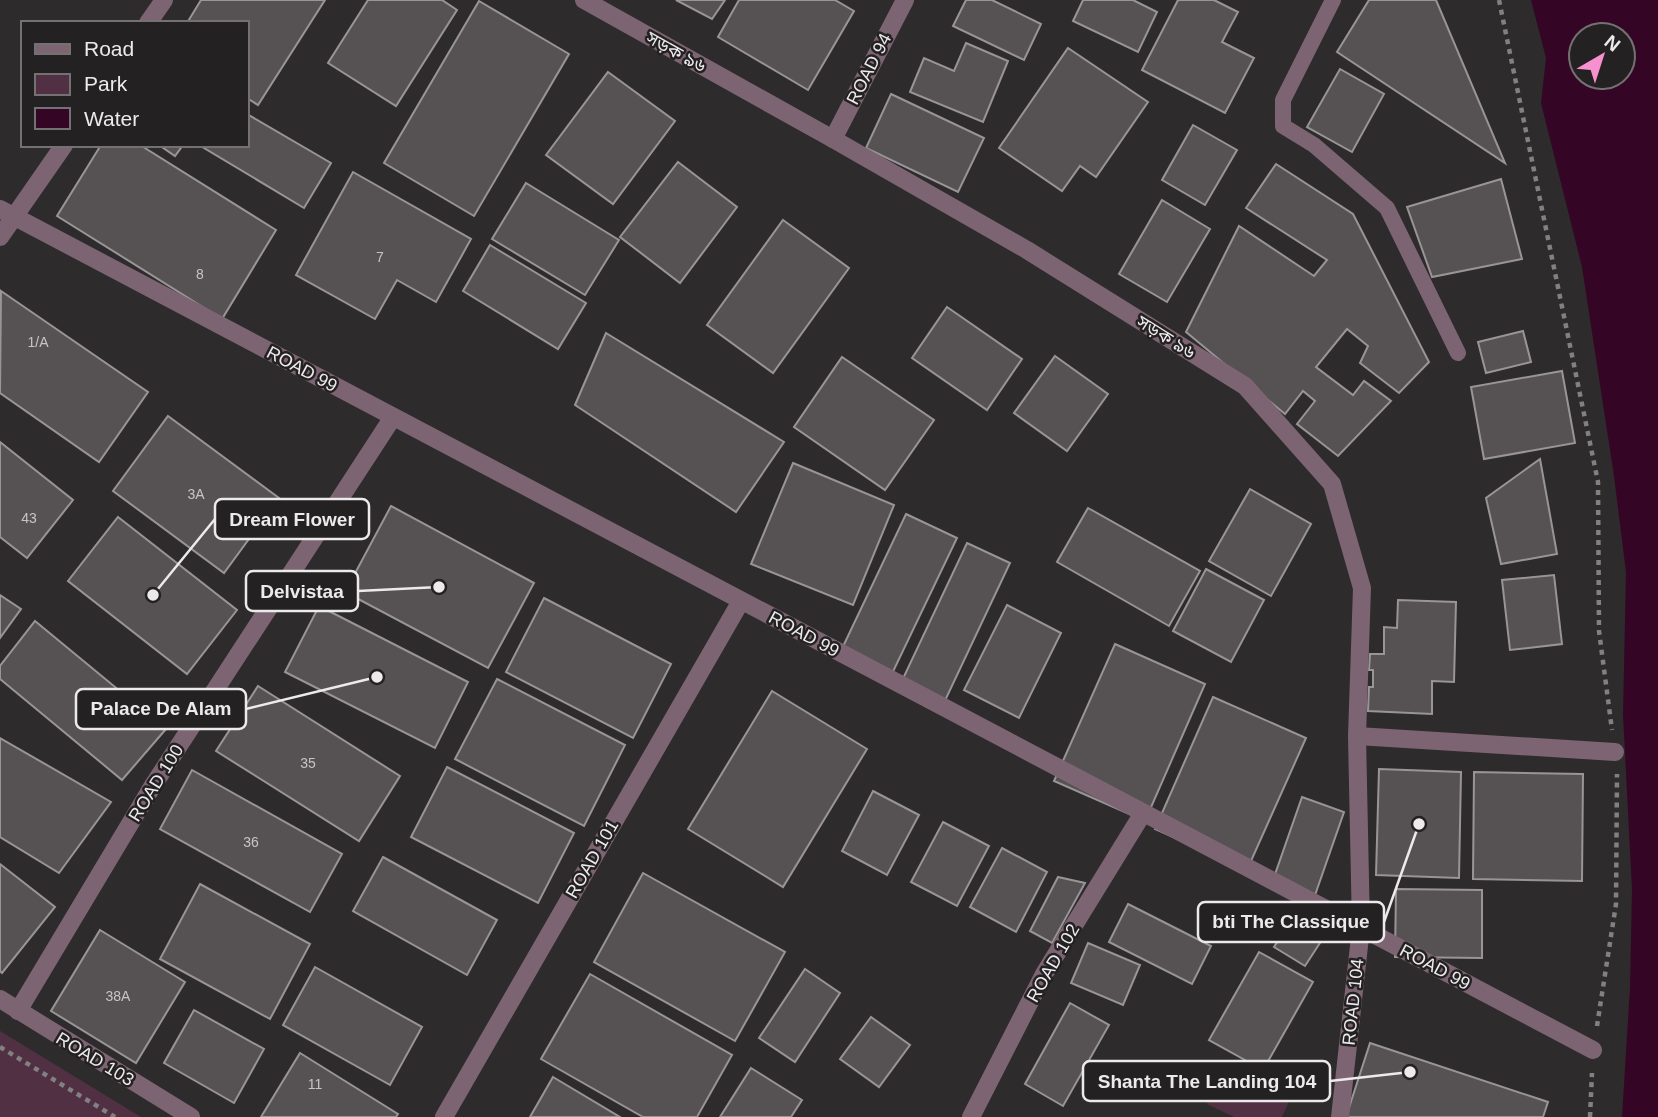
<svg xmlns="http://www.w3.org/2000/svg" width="1658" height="1117" viewBox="0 0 1658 1117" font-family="Helvetica,'Noto Sans Bengali',sans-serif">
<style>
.green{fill:#513044}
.water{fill:#350526;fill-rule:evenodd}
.building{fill:#565254;stroke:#999597;stroke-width:2}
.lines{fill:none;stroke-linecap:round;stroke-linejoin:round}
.path{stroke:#828081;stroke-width:4.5;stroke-dasharray:5 5;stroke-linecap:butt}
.lane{stroke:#7d6472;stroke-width:16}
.street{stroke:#7d6472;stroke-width:18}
.labels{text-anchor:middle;stroke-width:5;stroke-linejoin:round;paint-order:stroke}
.number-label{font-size:14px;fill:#c6c4c5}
.street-label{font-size:18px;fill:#eceaeb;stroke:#242122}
.leader{fill:none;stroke:#eceaeb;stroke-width:2.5}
.callout-dot{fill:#eceaeb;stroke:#242122;stroke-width:2.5}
.callout{fill:#242122;stroke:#eceaeb;stroke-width:2.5}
.callout-label{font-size:19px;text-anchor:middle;font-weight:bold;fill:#eceaeb}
</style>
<rect width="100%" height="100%" fill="#2e2b2c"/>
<g class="green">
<path d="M0,1031L141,1117H0Z"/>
<path d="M1226,1065L1291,1097L1282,1117H1234L1207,1104Z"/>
</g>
<path class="water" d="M1531,0H1658V1117H1622L1630,988L1632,889L1623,715L1626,572L1614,476L1582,267L1541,103L1546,58ZM1581,35H1623V77H1581Z"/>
<g class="building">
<path d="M201,0H325L258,105L247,98V23H187Z"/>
<path d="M368,0H442L457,10L396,106L328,63Z"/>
<path d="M676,0H725L712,19Z"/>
<path d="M739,0H835L854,11L808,90L718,37Z"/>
<path d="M966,0H992L1041,24L1024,60L953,26Z"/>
<path d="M1083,0H1133L1157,12L1138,52L1073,21Z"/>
<path d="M1178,0H1214L1238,12L1222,42L1254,58L1225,113L1142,70Z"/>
<path d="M1369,0H1436L1505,163L1337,52Z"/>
<path d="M479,1L569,54L474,216L384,163Z"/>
<path d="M966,43L1008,61L983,122L910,92L924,58L954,71Z"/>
<path d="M1068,48L1148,102L1096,177L1080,166L1062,191L999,148Z"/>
<path d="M1340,69L1384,94L1352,152L1307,127Z"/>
<path d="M608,72L675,121L613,204L546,155Z"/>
<path d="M891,94L984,138L958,192L866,148Z"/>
<path d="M247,114L331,163L304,208L199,145H247Z"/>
<path d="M1193,125L1237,150L1205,205L1162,180Z"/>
<path d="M101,145H140L276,230L222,319L57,216Z"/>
<path d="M159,145H183L175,156Z"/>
<path d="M678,162L737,207L680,283L620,237Z"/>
<path d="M1276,164L1353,214L1429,362L1399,393L1360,363L1368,346L1347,329L1316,367L1353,395L1364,381L1391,401L1338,456L1297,424L1315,401L1303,391L1285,414L1186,332L1239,226L1314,276L1327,260L1246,208Z"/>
<path d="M353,172L471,239L436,302L397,280L375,319L296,275Z"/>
<path d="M1501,179L1522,259L1432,277L1407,207Z"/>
<path d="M526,183L619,240L585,295L492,239Z"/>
<path d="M1162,200L1210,229L1167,302L1119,274Z"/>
<path d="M783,220L849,268L773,373L707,325Z"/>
<path d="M490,245L586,303L558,349L463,291Z"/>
<path d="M1,291L148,392L99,462L0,393Z"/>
<path d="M947,307L1022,359L987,410L912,358Z"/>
<path d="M1523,331L1531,362L1486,373L1478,342Z"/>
<path d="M606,333L784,442L736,512L575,405Z"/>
<path d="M1055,356L1108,394L1067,451L1014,413Z"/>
<path d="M842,357L934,420L885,490L794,427Z"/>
<path d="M1562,371L1575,443L1484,459L1471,387Z"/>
<path d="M168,416L279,498L224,573L113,491Z"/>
<path d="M0,442L73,500L27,558L0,537Z"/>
<path d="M1540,459L1557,554L1501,564L1486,498Z"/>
<path d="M793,463L894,505L853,605L751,564Z"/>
<path d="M1250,489L1311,524L1271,596L1209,561Z"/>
<path d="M391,506L534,583L488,668L345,592Z"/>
<path d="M1088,508L1200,571L1169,626L1057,562Z"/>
<path d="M906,514L957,538L889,680L838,657Z"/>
<path d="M118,517L237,610L187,674L68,581Z"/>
<path d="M967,543L1010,563L942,707L899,687Z"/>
<path d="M1206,569L1264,600L1231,662L1173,631Z"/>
<path d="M1554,575L1562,644L1510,650L1502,580Z"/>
<path d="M0,595L21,609L0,638Z"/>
<path d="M544,598L671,664L633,738L506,672Z"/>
<path d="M1398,600L1456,602L1454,682L1432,681V714L1368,711L1369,687H1373V670H1369L1370,654H1384V627L1397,628Z"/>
<path d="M1007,605L1061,633L1019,718L964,690Z"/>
<path d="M319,606L468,682L435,748L285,672Z"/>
<path d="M35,621L166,729L122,780L0,679V666Z"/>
<path d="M1115,644L1205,684L1145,821L1054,781Z"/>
<path d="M497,679L625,745L584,826L455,759Z"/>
<path d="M258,686L400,776L359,841L216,751Z"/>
<path d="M772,691L867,749L783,887L688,829Z"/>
<path d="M1213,697L1306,738L1247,870L1155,829Z"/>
<path d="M0,738L111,802L59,873L0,837Z"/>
<path d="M447,767L574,833L538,903L411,837Z"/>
<path d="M1379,769L1461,772L1459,878L1376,875Z"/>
<path d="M192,770L342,854L310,912L160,829Z"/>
<path d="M1474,772L1583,774L1582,881L1473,879Z"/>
<path d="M873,791L919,815L887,875L842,851Z"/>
<path d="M1302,797L1344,812L1314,898L1272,883Z"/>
<path d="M943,822L989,846L957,906L911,882Z"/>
<path d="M1002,848L1047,872L1016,932L970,907Z"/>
<path d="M383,857L497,920L467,975L353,911Z"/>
<path d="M0,864L55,907L2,973L0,971Z"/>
<path d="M643,873L785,952L735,1041L594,962Z"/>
<path d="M1058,877L1085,883L1052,943L1030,931Z"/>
<path d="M200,884L310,944L270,1019L160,959Z"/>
<path d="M1396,889L1482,890V958L1395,957Z"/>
<path d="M1128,904L1211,946L1192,984L1109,942Z"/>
<path d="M1299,909L1329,929L1305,966L1274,947Z"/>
<path d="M100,930L185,982L136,1063L51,1011Z"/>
<path d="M1088,943L1140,965L1123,1005L1071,983Z"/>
<path d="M1259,952L1313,982L1263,1070L1209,1040Z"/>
<path d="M315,967L422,1027L390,1085L283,1025Z"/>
<path d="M805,969L840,993L795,1062L759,1038Z"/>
<path d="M590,974L732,1055L697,1117H643L541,1059Z"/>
<path d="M1070,1003L1109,1025L1063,1106L1025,1084Z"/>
<path d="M194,1010L264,1049L234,1103L164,1063Z"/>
<path d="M871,1017L910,1045L879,1087L840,1059Z"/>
<path d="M1370,1043L1548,1102L1543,1117H1346Z"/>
<path d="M300,1053L398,1114L396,1117H261Z"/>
<path d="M751,1068L802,1100L791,1117H720Z"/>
<path d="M553,1077L620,1117H530Z"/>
</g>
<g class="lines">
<g class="path">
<path d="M1499,0L1598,482L1599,631L1612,730"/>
<path d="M1597,1026L1616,904L1617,774"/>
<path d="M0,1047L115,1117"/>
<path d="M1590,1117L1592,1073"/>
</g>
<path class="lane" d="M1333,0L1283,100V126L1314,145L1387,208L1458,353"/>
<g class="street">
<path d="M584,0L833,139L1027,250L1245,386L1332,484L1362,588L1357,736L1361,928L1340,1117"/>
<path d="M148,23L164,0"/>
<path d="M833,139L905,0"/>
<path d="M0,209L1593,1050"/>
<path d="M0,237L64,145"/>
<path d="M1357,736L1615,752"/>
<path d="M0,999L191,1117"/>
<path d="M18,1011L152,787L393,417"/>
<path d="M444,1117L741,601"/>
<path d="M971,1117L1044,974L1143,813"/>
</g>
</g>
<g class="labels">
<g class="number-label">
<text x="380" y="262">7</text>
<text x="200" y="279">8</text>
<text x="38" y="347">1/A</text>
<text x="196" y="499">3A</text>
<text x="29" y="523">43</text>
<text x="308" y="768">35</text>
<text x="251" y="847">36</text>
<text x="118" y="1001">38A</text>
<text x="315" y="1089">11</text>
</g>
<g class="street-label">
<text transform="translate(676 52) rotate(29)" y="6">সড়ক ৯৬</text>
<text transform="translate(869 69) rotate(-63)" y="6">ROAD 94</text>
<text transform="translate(1166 337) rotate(32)" y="6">সড়ক ৯৬</text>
<text transform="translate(302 369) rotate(28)" y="6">ROAD 99</text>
<text transform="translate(804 634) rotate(28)" y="6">ROAD 99</text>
<text transform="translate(156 783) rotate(-58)" y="6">ROAD 100</text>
<text transform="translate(592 859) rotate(-60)" y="6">ROAD 101</text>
<text transform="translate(1053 963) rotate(-60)" y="6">ROAD 102</text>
<text transform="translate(1435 967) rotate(28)" y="6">ROAD 99</text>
<text transform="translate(1353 1002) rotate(-84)" y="6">ROAD 104</text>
<text transform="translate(95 1059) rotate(31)" y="6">ROAD 103</text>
</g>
</g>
<path class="leader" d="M153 595L215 519M439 587L358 591M377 677L246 709M1419 824L1384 922M1410 1072L1330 1081"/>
<g class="callout-dot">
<circle cx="153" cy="595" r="7"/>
<circle cx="439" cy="587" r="7"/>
<circle cx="377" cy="677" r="7"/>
<circle cx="1419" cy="824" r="7"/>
<circle cx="1410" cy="1072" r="7"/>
</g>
<g class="callout">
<rect x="215" y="499" width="154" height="40" rx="7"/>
<rect x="246" y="571" width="112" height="40" rx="7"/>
<rect x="76" y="689" width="170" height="40" rx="7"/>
<rect x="1198" y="902" width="186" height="40" rx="7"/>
<rect x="1083" y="1061" width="247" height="40" rx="7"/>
</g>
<g class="callout-label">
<text x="292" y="526">Dream Flower</text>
<text x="302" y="598">Delvistaa</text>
<text x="161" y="715">Palace De Alam</text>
<text x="1291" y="928">bti The Classique</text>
<text x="1207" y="1088">Shanta The Landing 104</text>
</g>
<rect x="21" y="21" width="228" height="126" fill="#242122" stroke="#747172" stroke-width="2"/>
<rect x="35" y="44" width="35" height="10" fill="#7d6472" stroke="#747172" stroke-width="2"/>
<text x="84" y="56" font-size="21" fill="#eceaeb">Road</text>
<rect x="35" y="74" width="35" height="21" fill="#513044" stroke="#747172" stroke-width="2"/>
<text x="84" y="91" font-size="21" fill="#eceaeb">Park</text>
<rect x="35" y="108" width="35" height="21" fill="#350526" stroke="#747172" stroke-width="2"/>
<text x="84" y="126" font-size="21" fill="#eceaeb">Water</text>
<g transform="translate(1602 56) rotate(39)"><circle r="33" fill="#242122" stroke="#747172" stroke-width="2"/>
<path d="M0-5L12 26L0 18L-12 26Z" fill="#f690cf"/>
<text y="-10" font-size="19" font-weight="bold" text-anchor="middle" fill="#eceaeb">N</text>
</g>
</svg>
